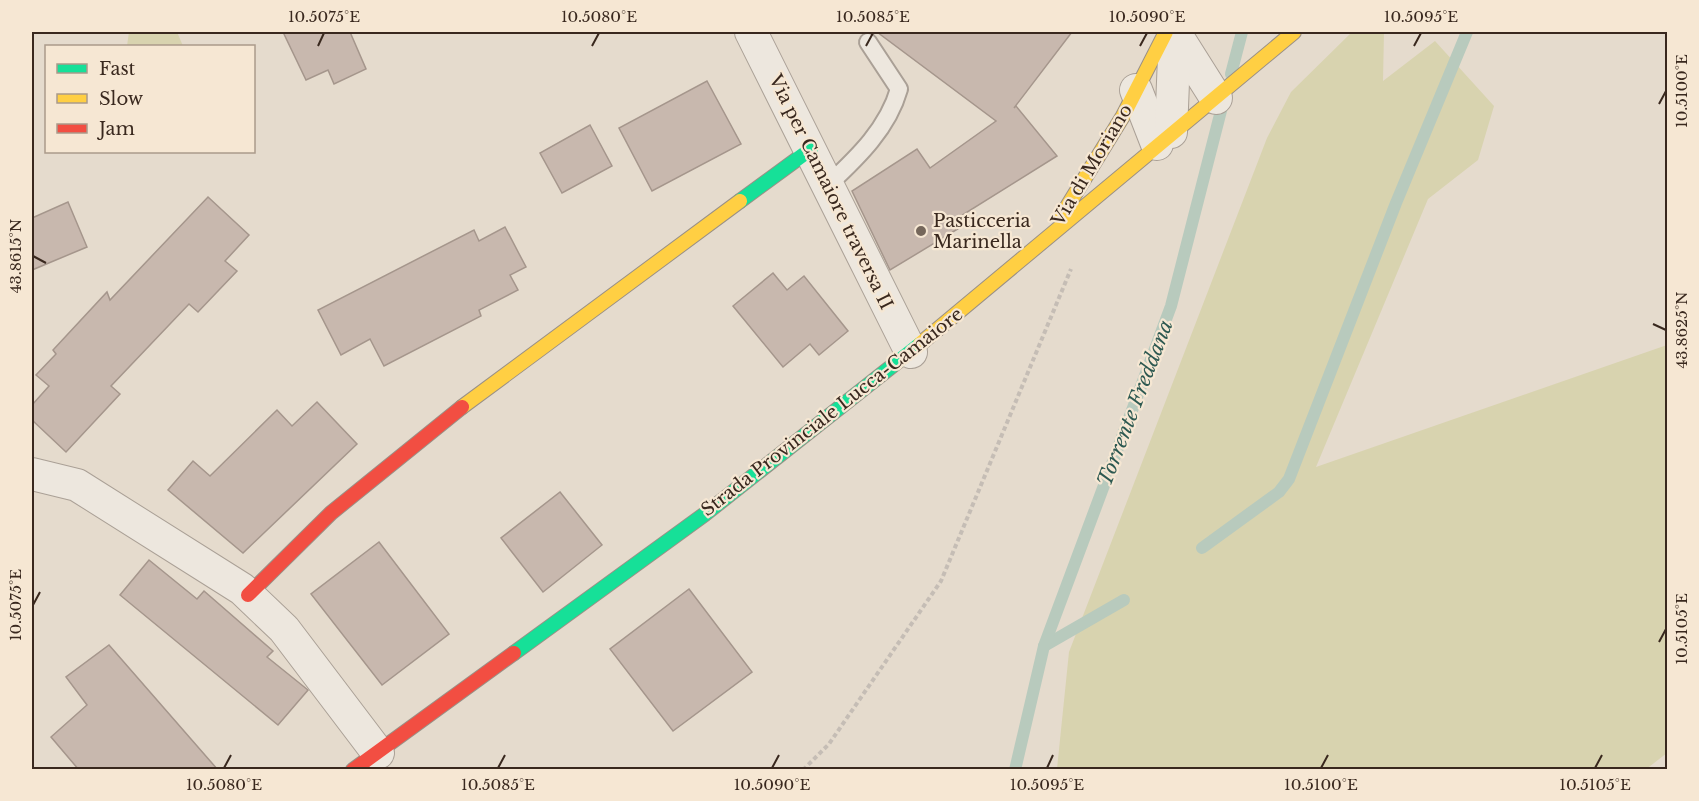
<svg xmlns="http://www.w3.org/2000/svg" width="1699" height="801" viewBox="0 0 1699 801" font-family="'Libre Baskerville',serif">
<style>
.green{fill:#d8d3af}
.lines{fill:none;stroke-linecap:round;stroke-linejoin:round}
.stream{stroke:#b8cabd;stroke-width:12}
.building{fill:#c8b8ae;stroke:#a5968c;stroke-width:1.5}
.lane-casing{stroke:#aaa096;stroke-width:20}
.street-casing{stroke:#aaa096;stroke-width:34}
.fast-casing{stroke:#9a9086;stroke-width:16}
.slow-casing{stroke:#9a9086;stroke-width:16}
.jam-casing{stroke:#9a9086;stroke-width:16}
.path{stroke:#c5bdb5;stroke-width:4;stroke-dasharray:4.5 3;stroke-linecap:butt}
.lane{stroke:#ede7de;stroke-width:16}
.street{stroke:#ede7de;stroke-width:32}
.fast{stroke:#16e098;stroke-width:14}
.slow{stroke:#ffcf43;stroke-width:14}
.jam{stroke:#f24e42;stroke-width:14}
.ticks{fill:none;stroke:#39281e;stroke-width:2}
.poi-dot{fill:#75675b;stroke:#f6e7d3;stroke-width:2}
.labels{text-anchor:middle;stroke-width:4.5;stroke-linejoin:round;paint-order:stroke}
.street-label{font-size:18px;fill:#39281e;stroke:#f6e7d3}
.poi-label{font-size:18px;fill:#39281e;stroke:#f6e7d3;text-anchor:start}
.water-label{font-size:20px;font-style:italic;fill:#2d5951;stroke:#f6e7d3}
.neatline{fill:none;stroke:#39281e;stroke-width:2}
.ticks-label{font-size:15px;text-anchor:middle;fill:#39281e}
</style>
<rect width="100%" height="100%" fill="#e5dbcd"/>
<g class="green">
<path d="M129,32H177L183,46H127Z"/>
<path d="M1352,32H1384L1383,81L1435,41L1494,106L1478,160L1428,199L1316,467L1667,345V753L1645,770L1057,769L1069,652L1267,138L1291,92Z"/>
</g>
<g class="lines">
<g class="stream">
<path d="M1231,74L1242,32"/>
<path d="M1202,548L1279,492L1289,479L1396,203L1467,32"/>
<path d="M1044,646L1124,600"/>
<path d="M1015,770L1044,646L1171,306L1224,99"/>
</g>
</g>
<g class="building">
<path d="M283,32H350L366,69L334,84L328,70L306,80Z"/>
<path d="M877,32H1072L1014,108L1016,106L1057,156L956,219L961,227L890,270L852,191L917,149L930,168L996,121Z"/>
<path d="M707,81L741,144L652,191L619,128Z"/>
<path d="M590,125L612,166L562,193L540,153Z"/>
<path d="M208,197L249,235L225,261L237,271L198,312L189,304L111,386L120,394L66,452L32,420V405L49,386L36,375L56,354L53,350L107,292L110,300Z"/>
<path d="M68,202L87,247L32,270V218Z"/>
<path d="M505,227L526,267L510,275L518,290L479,310L481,316L384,366L370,339L341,355L318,310L474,230L479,241Z"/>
<path d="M773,273L787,290L804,276L848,331L819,355L810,344L783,367L733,306Z"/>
<path d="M317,402L357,444L243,553L168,490L193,461L210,476L277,410L292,426Z"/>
<path d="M560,492L602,545L543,592L501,538Z"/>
<path d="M379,542L449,634L382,685L311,594Z"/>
<path d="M149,560L197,599L204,591L273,651L267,657L308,690L278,725L120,595Z"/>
<path d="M689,589L752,672L673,731L610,649Z"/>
<path d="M109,645L218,770H79L51,737L87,705L66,677Z"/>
</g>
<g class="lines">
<g class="lane-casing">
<path id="lane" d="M829,184C858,157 888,128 899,89L868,42"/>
</g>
<g class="street-casing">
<g id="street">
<path d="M751,32L911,352"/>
<path d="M1175,33L1216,98"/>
<path d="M1136,90L1157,144"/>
<path d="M1171,132L1175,32"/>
<path d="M32,474L77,485L242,589L284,629L378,753"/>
</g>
</g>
<g class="fast-casing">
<g id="fast">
<path d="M740,201L811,149"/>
<path d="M514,653L705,514L920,344"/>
</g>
</g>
<g class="slow-casing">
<g id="slow">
<path d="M1062,215L1123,116L1166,32"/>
<path d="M920,344L1294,32"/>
<path d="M462,407L740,201"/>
</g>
</g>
<g class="jam-casing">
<g id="jam">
<path d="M248,595L331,513L462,407"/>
<path d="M353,770L514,653"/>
</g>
</g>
<path class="path" d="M803,770L829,744L941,581L1071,269"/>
<use href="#lane" class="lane"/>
<use href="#street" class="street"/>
<use href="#fast" class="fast"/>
<use href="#slow" class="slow"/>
<use href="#jam" class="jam"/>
</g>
<path class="ticks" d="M318,46L324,33M592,46L599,33M866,46L873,33M1140,46L1147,33M1414,46L1421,33M1659,104L1666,91M33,256L46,263M1653,324L1666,330M33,605L40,592M1659,642L1666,629M224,768L231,755M498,768L505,755M772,768L779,755M1047,768L1053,755M1321,768L1328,755M1595,768L1602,755"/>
<circle class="poi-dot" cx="921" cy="231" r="6"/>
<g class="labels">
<g class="street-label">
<text transform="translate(1092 165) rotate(-59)" y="6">Via di Moriano</text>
<text transform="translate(831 192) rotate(64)" y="6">Via per Camaiore traversa II</text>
<text transform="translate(832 412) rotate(-38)" y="6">Strada Provinciale Lucca-Camaiore</text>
</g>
<g class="poi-label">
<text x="933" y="227">Pasticceria<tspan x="933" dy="21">Marinella</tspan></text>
</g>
<g class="water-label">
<text transform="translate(1135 403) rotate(-69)" y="7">Torrente Freddana</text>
</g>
</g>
<rect width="1699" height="801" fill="none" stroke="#f6e7d3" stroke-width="66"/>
<rect x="45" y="45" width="210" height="108" fill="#f6e7d3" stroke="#aa9b8b" stroke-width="1.5"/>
<rect x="57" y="64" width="30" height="9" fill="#16e098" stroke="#aa9b8b" stroke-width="1.5"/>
<text x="99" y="75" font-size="18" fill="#39281e">Fast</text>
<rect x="57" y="94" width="30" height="9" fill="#ffcf43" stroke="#aa9b8b" stroke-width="1.5"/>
<text x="99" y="105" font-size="18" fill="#39281e">Slow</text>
<rect x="57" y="124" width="30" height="9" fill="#f24e42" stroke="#aa9b8b" stroke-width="1.5"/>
<text x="99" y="135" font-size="18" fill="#39281e">Jam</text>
<rect x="33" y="33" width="1633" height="735" class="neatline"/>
<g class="ticks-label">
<text x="324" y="22">10.5075°E</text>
<text x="599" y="22">10.5080°E</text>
<text x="873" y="22">10.5085°E</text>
<text x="1147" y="22">10.5090°E</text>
<text x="1421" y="22">10.5095°E</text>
<text transform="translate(1682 91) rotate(-90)" y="5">10.5100°E</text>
<text transform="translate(16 256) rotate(-90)" y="5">43.8615°N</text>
<text transform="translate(1682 330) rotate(-90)" y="5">43.8625°N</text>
<text transform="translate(16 605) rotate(-90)" y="5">10.5075°E</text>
<text transform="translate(1682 629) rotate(-90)" y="5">10.5105°E</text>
<text x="224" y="790">10.5080°E</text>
<text x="498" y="790">10.5085°E</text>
<text x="772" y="790">10.5090°E</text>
<text x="1047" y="790">10.5095°E</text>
<text x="1321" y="790">10.5100°E</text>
<text x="1595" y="790">10.5105°E</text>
</g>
</svg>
